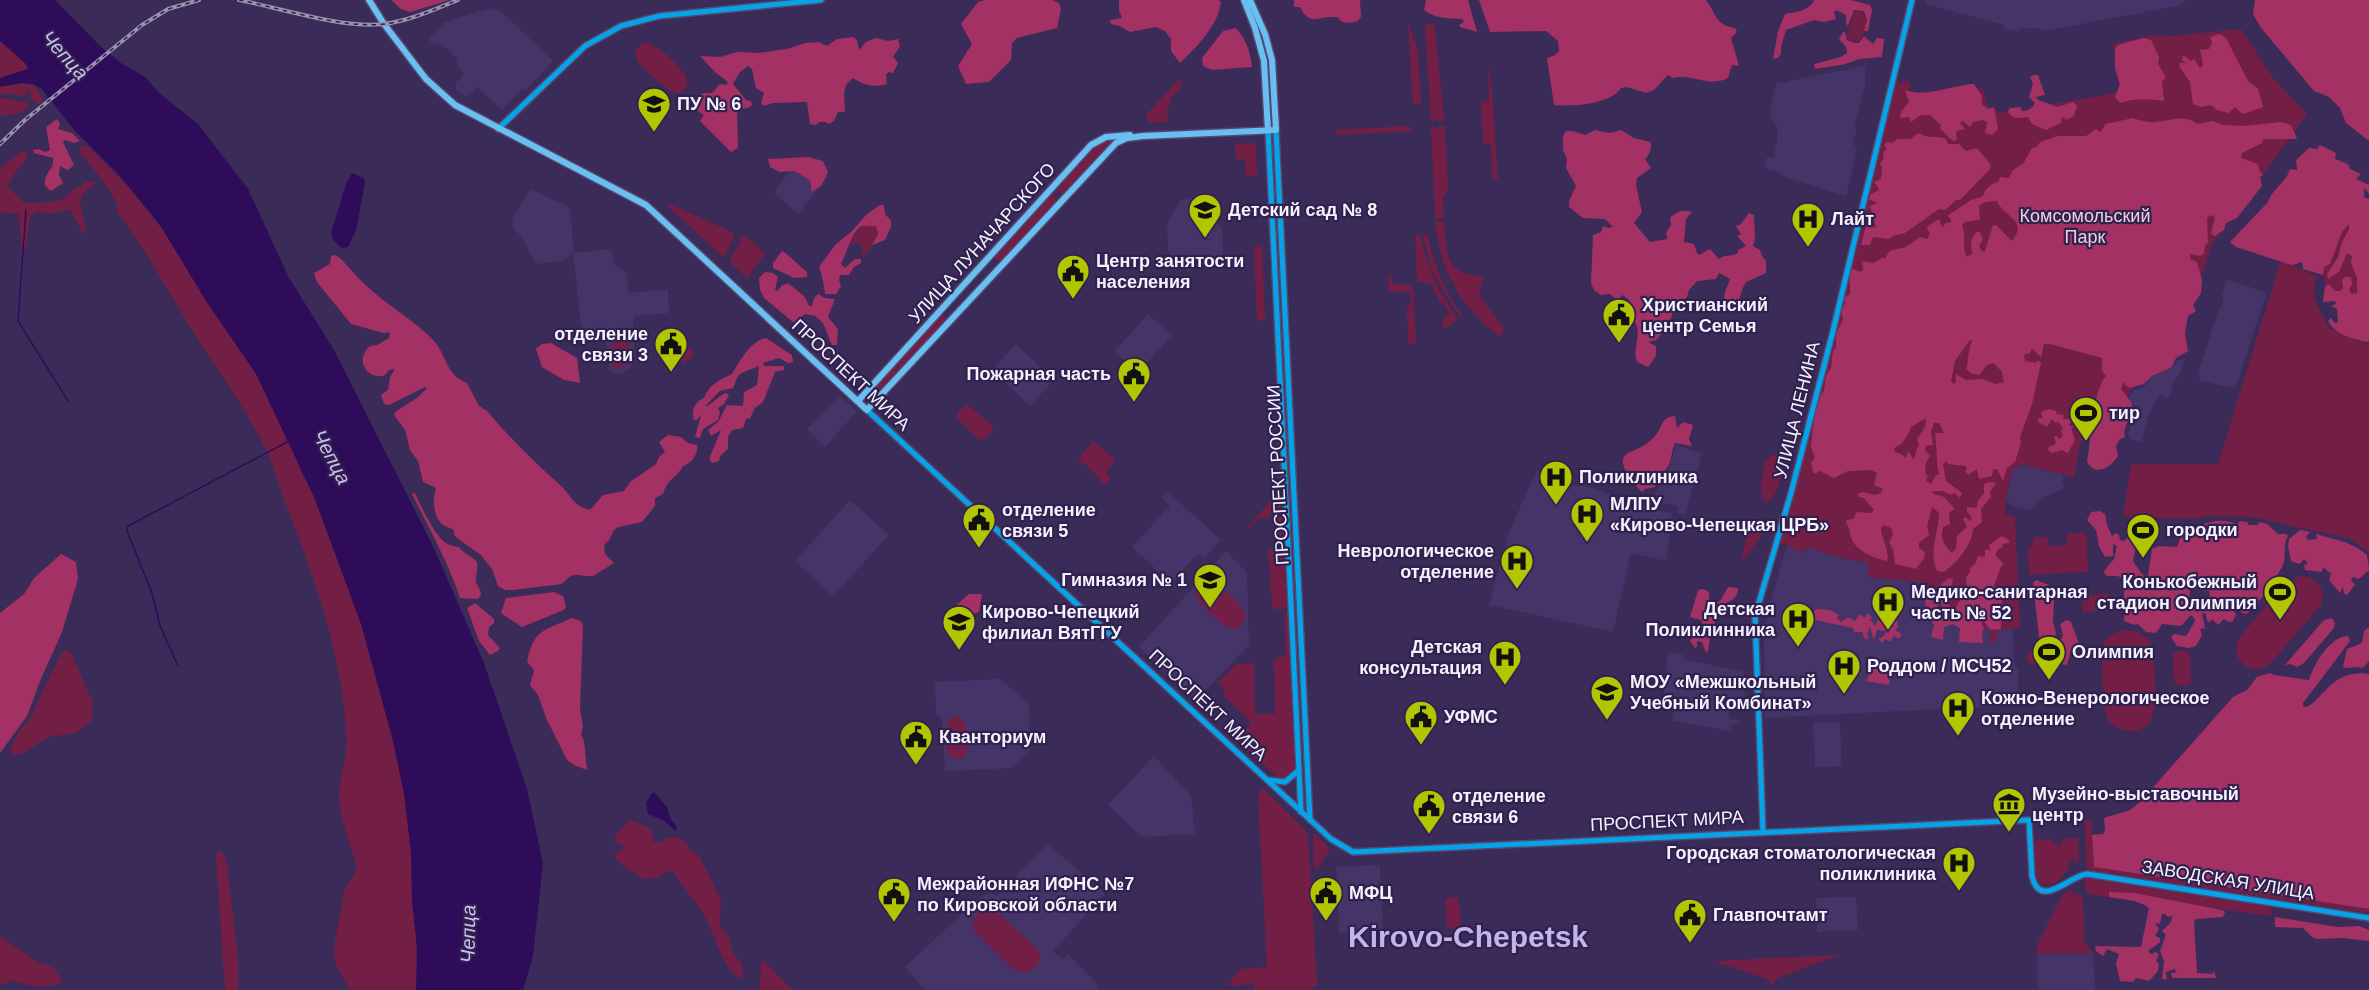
<svg xmlns="http://www.w3.org/2000/svg" width="2369" height="990" viewBox="0 0 2369 990" font-family="Helvetica,sans-serif">
<style>
.built{fill:#453468}
.green{fill:#731f45}
.forest{fill:#a33164;fill-rule:evenodd}
.water{fill:#2e0c5a}
.lines{fill:none;stroke-linecap:round;stroke-linejoin:round}
.stream{stroke:#2e0c5a;stroke-width:1.5}
.secondary-casing{stroke:#544770;stroke-width:8}
.primary-casing{stroke:#544770;stroke-width:9}
.secondary{stroke:#05a4e8;stroke-width:5}
.primary{stroke:#69bff2;stroke-width:6}
.rail-casing{stroke:#9991ad;stroke-width:4}
.rail{stroke:#30214e;stroke-width:1.5;stroke-dasharray:4.5;stroke-linecap:butt}
.labels{text-anchor:middle;stroke-width:4.5;stroke-linejoin:round;paint-order:stroke}
.poi-label{font-size:18px;font-weight:bold;fill:#f4f2fd;stroke:#30214e;text-anchor:start}
.park-label{font-size:18px;fill:#efd0da;stroke:#30214e}
.street-label{font-size:18px;fill:#f4f2fd;stroke:#30214e}
.water-label{font-size:20px;font-style:italic;fill:#cdbff4;stroke:#30214e}
.town-label{font-size:30px;font-weight:bold;fill:#c3b4ec;stroke:#30214e}
</style>
<rect width="100%" height="100%" fill="#3a2b59"/>
<g class="built">
<path d="M1926,0H2187L2177,6L2044,31L2039,28L2030,29L2020,27L2019,32L2003,28L2004,25L1925,4Z"/>
<path d="M491,8L502,12L553,61L526,90L523,88L502,110L477,87L467,98L457,91L455,84L464,74L457,64V59L442,44L440,45L436,42L434,45L428,39L445,22Z"/>
<path d="M1865,66L1866,83L1854,127L1856,128V133L1853,142L1857,150L1846,196L1790,179L1783,176L1782,173L1764,168L1767,157L1773,158L1778,137L1777,127L1769,116L1776,83H1786L1789,81Z"/>
<path d="M796,160L817,161L826,166L828,177L798,214L774,193Z"/>
<path d="M530,189L567,206L570,210L574,253L611,249L615,265L626,273L629,293L668,290L669,313L636,316L633,320L635,355L630,368L621,373H614L609,370L607,343L598,341L583,343L573,253L565,260L536,264L521,236L513,228L512,220Z"/>
<path d="M1203,196L1205,206L1222,229L1223,254L1218,263H1202V267L1193,268L1189,273L1168,252L1167,223L1181,200Z"/>
<path d="M2227,279L2265,292L2266,295L2236,387L2231,388L2200,380L2198,374L2218,311L2223,305L2222,296Z"/>
<path d="M1148,314L1172,335L1138,373L1114,352Z"/>
<path d="M1016,344L1054,380L1030,406L992,370Z"/>
<path d="M2185,359L2180,373L2173,383L2169,398L2159,395L2149,414L2141,442L2130,439L2128,435L2137,408L2129,402V396L2134,390L2144,387L2152,376L2171,369L2178,360Z"/>
<path d="M840,396L857,411L825,447L807,429Z"/>
<path d="M1676,445L1702,453L1685,515L1677,513L1678,506L1652,500L1670,466Z"/>
<path d="M2018,464L2064,475L2062,483L2065,488L2045,497L2029,510L2010,505V503L2006,502V498L2013,468Z"/>
<path d="M1537,470L1572,486H1585L1672,514L1666,561L1631,553L1613,632L1489,605L1509,532Z"/>
<path d="M1167,491L1221,540L1204,559L1198,554L1171,583L1132,547L1170,506L1161,497Z"/>
<path d="M850,500L889,535L833,596L795,561Z"/>
<path d="M1787,545L1804,553L1806,547L1839,557L1869,563L1868,577L1924,582L1974,630L2012,628L2015,667H2018V705L1765,718L1764,632L1768,611Z"/>
<path d="M1226,551L1247,573L1249,645L1196,700L1139,647Z"/>
<path d="M1668,652L1684,655L1683,659L1744,672L1745,701H1735L1731,698V708L1728,709L1729,719L1740,720V724L1731,725L1730,731L1672,721L1674,710L1667,693H1664Z"/>
<path d="M1000,679L1029,703L1030,751L1013,768L945,771L942,719L936,714L935,682Z"/>
<path d="M1840,722L1842,766L1815,767L1813,723Z"/>
<path d="M1154,756L1191,796L1195,834L1142,837L1108,805Z"/>
<path d="M1048,844L1105,894L1053,951L1063,960L1068,954L1097,983V990H925L905,967L981,896L993,893L997,896Z"/>
<path d="M1380,865L1383,931L1339,933L1336,867Z"/>
<path d="M1856,897L1858,930L1817,932L1816,898Z"/>
<path d="M2093,953L2095,990H2038L2037,954Z"/>
</g>
<g class="green">
<path d="M1861,11C1870,18 1865,33 1859,41L1852,42L1847,36L1854,12Z"/>
<path d="M1408,22L1418,51L1421,104L1413,105Z"/>
<path d="M1435,24C1437,57 1442,88 1444,121L1435,119L1434,121L1431,122L1425,25Z"/>
<path d="M2241,29L2274,79L2307,114L2212,244L2175,355L2134,382L2115,427L2087,419L2085,421L2074,477L2019,464L2017,469L2013,468L2006,498L2005,514L2015,517L2020,628L1993,631H1998L1996,643L1990,642L1991,629L1974,630L1924,582L1867,577L1869,563L1839,557L1807,547L1804,553L1776,541L1787,506L1892,84L1909,81L1911,96L1983,88L1987,107L1996,109L1998,113L2008,111L2010,115L2037,111V107L2120,92L2113,44L2152,35L2172,36Z"/>
<path d="M0,38L24,62L29,71L0,78Z"/>
<path d="M644,43C657,43 687,70 688,83L685,90L678,93C669,93 641,68 637,60C635,56 636,54 636,50Z"/>
<path d="M1488,64L1492,89L1498,180L1492,178L1491,145L1483,143L1481,101L1489,100Z"/>
<path d="M1179,79L1181,81L1182,87L1170,99V105L1167,109V116L1171,121L1150,123L1145,116Z"/>
<path d="M16,83L34,85L44,101L38,104L31,99V92L28,90L25,97L12,94L0,95V86Z"/>
<path d="M4,98L28,103L29,107L17,114L0,116V99Z"/>
<path d="M1410,126L1411,131L1336,135V130Z"/>
<path d="M1434,126L1435,129H1438V126H1445L1448,189L1443,198L1444,218L1435,219L1431,127Z"/>
<path d="M1110,139L1113,141L1063,195L1056,189L1095,145Z"/>
<path d="M1256,143L1257,176H1246L1245,159L1236,160L1235,145L1231,144Z"/>
<path d="M83,146L89,147L130,189L173,243L251,361L290,440L302,474L319,505L353,594L392,734L409,805L413,843L418,990H350L336,965L334,946L345,889L357,870C353,845 339,822 339,796C339,783 343,772 345,760C349,737 343,693 338,670C328,615 308,561 288,510C281,491 276,472 268,454C246,407 214,366 187,322C164,285 144,246 116,211L118,206L105,183L81,154L80,149Z"/>
<path d="M24,151L27,152C28,163 20,165 15,173C11,179 12,181 7,186C11,193 20,196 23,203L53,202L65,199C68,190 80,188 86,182L92,181L95,183L94,186L86,190L80,201L86,233L83,234L71,211L65,210L49,214L38,212L30,216L26,247L22,253L19,214L0,212V168Z"/>
<path d="M1052,193L1058,199L1000,262L993,257Z"/>
<path d="M670,204L732,232L735,235L724,258L669,207L667,205Z"/>
<path d="M1435,221H1444C1447,253 1444,275 1483,276L1479,295L1502,325L1504,329L1501,336L1497,335C1460,305 1439,269 1435,221Z"/>
<path d="M2349,223C2350,231 2337,260 2331,267L2342,266L2347,253L2352,256L2351,263L2357,278V294H2352L2349,290L2343,288L2340,291L2335,292L2329,285L2326,286L2323,275L2324,267L2330,264L2342,232Z"/>
<path d="M864,225L876,226L878,233L871,248L862,258V245L855,242L849,248L856,232Z"/>
<path d="M1420,233C1426,266 1438,292 1458,319L1443,330V320L1449,313L1443,303L1441,304L1430,283L1417,282L1415,237Z"/>
<path d="M1423,234H1427C1434,265 1444,289 1462,315L1460,317L1431,270Z"/>
<path d="M743,236L749,238L765,254L747,278L729,262Z"/>
<path d="M1262,245L1265,320L1257,321L1254,246Z"/>
<path d="M2283,262L2316,276L2313,296L2329,328L2369,345V553L2351,539L2329,534L2251,517L2201,516L2200,519L2123,517L2131,464H2218L2280,264Z"/>
<path d="M1388,273L1394,284L1408,285L1413,288L1416,341L1414,345L1408,343L1407,308L1411,303L1410,291L1389,292Z"/>
<path d="M941,314L947,319L872,401L866,395Z"/>
<path d="M676,335L693,351V355L685,363L665,346V342L673,335Z"/>
<path d="M629,341L630,357L627,365L613,369L611,343Z"/>
<path d="M965,405L971,407L993,426V430L984,440L978,439L957,418V414Z"/>
<path d="M1093,441L1116,460L1106,472L1111,479L1105,485L1087,466L1078,460Z"/>
<path d="M1781,451L1785,452C1787,459 1784,460 1783,467C1779,482 1780,492 1766,503C1757,492 1763,474 1765,460Z"/>
<path d="M1278,493L1281,495L1283,545L1276,546L1274,510L1266,518L1257,519L1249,528L1247,527Z"/>
<path d="M1757,517L1763,525L1762,534L1743,562C1740,555 1749,531 1750,521Z"/>
<path d="M2067,533H2086L2088,572L2029,575L2028,546H2033V537H2048V546L2067,545Z"/>
<path d="M1282,548L1284,552L1287,606L1284,609H1274L1272,605L1268,550Z"/>
<path d="M2300,576C2316,576 2328,590 2320,606L2269,665C2257,673 2244,669 2237,656L2236,645L2241,636L2283,585Z"/>
<path d="M1209,582C1222,586 1244,605 1246,618C1238,639 1222,624 1212,615C1202,606 1180,584 1209,582Z"/>
<path d="M2108,593L2110,608L2083,613L2081,597Z"/>
<path d="M1284,612L1288,614L1295,771L1285,780L1277,777L1236,739L1252,723L1224,696V688L1217,683L1236,664L1254,663L1255,714H1275L1274,661L1286,653Z"/>
<path d="M2127,630C2139,631 2150,636 2153,649C2153,673 2167,733 2130,731C2120,731 2111,726 2107,717C2103,709 2100,652 2104,643C2108,635 2117,631 2127,630Z"/>
<path d="M66,650L72,654L93,703L91,722L75,733L49,737L21,754L14,755L10,749L19,731L28,722L61,654Z"/>
<path d="M2052,650L2057,653L2055,662L2032,664L2027,660L2029,651Z"/>
<path d="M2187,651L2190,655L2191,683L2187,685H2177L2174,681L2173,655L2176,651Z"/>
<path d="M957,716C970,722 971,746 964,757C943,768 942,729 950,718Z"/>
<path d="M1261,787L1305,829L1308,837L1317,981V985L1310,990H1255L1254,984L1228,986L1239,969L1267,967L1258,800Z"/>
<path d="M2091,819L2094,867L2369,909V913L2089,870L2086,867L2085,820Z"/>
<path d="M630,820L648,827L653,834L652,841L659,843C671,834 686,836 690,850L699,855L721,900L720,927C728,934 729,938 731,947C735,960 747,962 742,977L738,978C721,962 716,939 706,919C698,902 683,888 673,872H664L659,877L642,879C632,869 619,868 614,853L623,850V845L614,842L616,834Z"/>
<path d="M1313,834L1317,835L1330,849L1317,870L1314,867Z"/>
<path d="M2078,838L2079,860L2077,863L2072,860L2067,866L2069,868C2060,879 2054,890 2039,882L2036,875L2034,840L2051,839L2059,848L2062,839Z"/>
<path d="M220,851L224,854L227,864L238,957V990H225L216,855Z"/>
<path d="M2085,878L2271,907V916L2206,907L2205,913L2198,915L2146,907L2147,903L2088,894L2085,887Z"/>
<path d="M2068,890L2083,896L2084,941L2093,953L2037,954V945L2061,897Z"/>
<path d="M1456,897L1459,898L1461,925L1460,928L1450,929L1447,925L1445,899Z"/>
<path d="M986,909L999,914L1035,947L1039,952L1040,960L1037,966L1027,973L1013,969L974,931C972,920 976,913 986,909Z"/>
<path d="M0,936L37,962L53,967L63,982C41,990 34,987 11,980L0,986Z"/>
<path d="M1840,955L1777,978L1771,987L1769,981L1765,978L1713,961Z"/>
<path d="M764,961L792,990H760C760,981 762,974 760,964Z"/>
</g>
<g class="forest">
<path d="M391,0H450L410,12L401,9Z"/>
<path d="M985,0H1052L1059,3L1061,9L1057,28L1017,38L1012,43L1011,60L989,82L966,84L958,66L972,44L961,24L978,2Z"/>
<path d="M1119,0H1218L1221,2C1219,24 1197,47 1180,63L1171,51V39L1165,31L1156,27L1130,32L1120,26L1111,24L1110,20L1122,18L1119,10Z"/>
<path d="M1294,0H1360L1361,17L1358,21C1354,22 1348,24 1343,22C1335,18 1344,18 1334,17C1318,16 1310,27 1300,7H1294Z"/>
<path d="M1426,0H1468L1477,32L1460,27L1459,25L1464,22L1462,19C1447,18 1436,19 1424,10Z"/>
<path d="M1479,0H1706C1716,13 1715,25 1735,28L1737,32L1731,38L1739,66L1732,65L1728,78C1709,88 1692,73 1673,78L1668,75L1654,90L1646,93L1627,87L1621,88C1612,104 1571,107 1554,105L1547,58L1555,55L1559,51L1558,41L1546,31L1490,32Z"/>
<path d="M1814,0H1851L1870,5L1872,10L1868,31H1864L1867,20L1864,11L1854,10L1848,26L1846,23V15L1836,10L1834,12L1836,19L1824,22L1814,20L1786,30L1781,47V54L1778,58L1773,59L1778,31L1785,14C1795,12 1810,11 1814,0Z"/>
<path d="M2255,0H2369V141L2346,123L2340,108L2329,97L2314,91L2261,28L2253,14Z"/>
<path d="M1236,28C1247,41 1250,51 1252,67L1212,70L1203,66L1202,58L1223,31Z"/>
<path d="M1843,32H1845L1847,40L1854,43H1859L1864,36L1873,44L1877,38L1884,39L1882,57L1859,59L1846,64L1815,69L1814,64L1841,57L1847,53L1846,47L1839,39Z"/>
<path d="M2219,34L2226,38L2248,81L2258,89L2263,107L2244,114L2241,113L2235,107L2229,113L2217,110L2211,105L2202,107L2193,104L2190,82L2179,66L2181,62L2188,65L2182,60L2183,55L2191,61L2194,59L2200,68L2203,65L2200,50L2209,49L2212,43L2210,37Z"/>
<path d="M853,37L857,40L859,50L866,42L876,38L888,41L898,39L900,46L893,57L898,63L893,73L889,72L886,74L887,84C874,88 863,85 853,78L846,85L844,93L845,112H838L834,121L829,124L825,122H819L816,125L810,124L807,102L773,103L764,106L761,103L764,93L756,88L752,69L748,66L740,72L733,84L746,100L751,101L752,105L748,108H737L738,148L731,152L700,121L704,115C696,111 694,107 694,98L704,93H712L720,84L726,85L728,82L715,72L700,56L720,57L737,52L759,53L787,49L805,43L819,42L827,46L837,39Z"/>
<path d="M2144,38L2151,40L2159,57L2158,64L2166,77L2162,81L2164,101C2149,99 2135,98 2120,103L2115,97L2120,84L2115,69V49L2118,45Z"/>
<path d="M2033,75H2038L2045,95L2036,97L2038,100L2058,107L2073,102L2077,106L2074,116L2066,120L2062,116L2061,123L2046,130L2032,124L2028,117C2020,118 2011,120 2008,111L2010,108L2021,107L2022,111C2027,111 2033,108 2035,103L2029,97L2033,84L2030,77Z"/>
<path d="M1974,84L1982,96V105L1989,109L1994,107L1998,129L1992,135L1985,133L1987,122L1983,120L1973,122L1970,127L1963,121L1960,123L1965,129L1956,131L1957,140L1953,141L1940,129L1941,125L1930,115H1921L1911,122L1909,117L1900,118L1901,112L1909,102L1905,90C1928,98 1951,85 1974,84Z"/>
<path d="M2133,118C2138,120 2150,123 2156,122C2170,120 2185,114 2198,124L2212,121L2223,125L2245,126L2281,122L2291,125L2297,138L2294,139H2263L2262,143L2242,153L2241,158L2258,164L2259,170L2263,175L2260,177L2262,186L2237,218L2226,223L2224,230L2215,236L2211,234L2215,217L2210,215L2207,218L2208,243L2205,246L2204,253L2200,256L2190,254V259L2197,262L2202,280L2201,293L2193,305L2196,311L2188,316L2185,333L2188,351L2176,358L2171,368L2152,376L2144,384L2130,388L2125,385L2126,382L2123,384L2121,389C2124,393 2128,397 2131,402C2137,415 2121,425 2125,437L2120,439L2116,446L2118,456C2110,468 2096,477 2087,462C2091,441 2093,389 2106,376L2102,371V358L2050,344H2044L2041,358L2032,348L2030,353L2024,355L2025,361L2036,363L2038,360L2041,363L2032,404L2020,437L2021,443L2015,462L2007,468L2003,481L1997,469H1993L1992,476L1979,479L1977,469L1968,475L1965,471L1967,468L1965,466L1948,464L1946,461L1943,464L1946,481L1962,493L1960,498L1955,493L1951,495L1943,491H1932L1934,494L1944,497L1955,509L1949,512L1950,524L1943,527C1940,538 1944,545 1952,553L1956,548L1957,536L1967,527L1963,519L1966,517L1970,521L1972,518L1967,511V507L1977,508L1978,501L1984,493V484L1988,482L1996,483L1990,492L1991,497L1981,509L1982,522L1973,529C1973,543 1955,566 1943,572L1937,571C1928,553 1939,531 1939,513L1932,507L1927,526L1929,535L1919,543V548L1925,552L1924,558L1916,569L1895,564L1893,549L1889,543L1893,534L1891,528L1884,525L1881,528C1881,539 1890,550 1887,561C1874,558 1855,551 1851,537C1849,531 1850,528 1846,523L1847,520L1853,519L1857,512L1871,513L1874,510L1864,498L1859,497L1857,494L1863,492L1875,495L1881,493L1883,489L1874,485L1877,473L1871,470L1848,471L1834,478L1820,471L1814,474L1811,463L1815,458L1811,447L1814,416L1820,396L1824,391L1826,376L1831,368L1833,351L1836,347V333L1843,320L1841,311L1845,304L1844,298L1850,294V273L1852,269L1861,272L1863,269L1862,261L1873,263L1882,258H1886C1889,246 1899,251 1907,246C1911,244 1916,239 1920,237L1927,239L1930,233L1927,229L1928,226L1939,219L1942,227L1946,223L1951,222V219L1947,216L1971,200L1983,196C1984,190 1991,183 1998,182L2000,177L2009,178L2013,170L2023,164L2032,148L2037,147L2040,142L2058,136H2086L2096,129L2100,132L2106,124ZM1997,201C2003,217 2029,219 2012,241L1997,226L1993,225L1985,251L1982,252L1979,246L1983,239L1980,232H1976L1971,241L1972,254L1967,257C1961,247 1967,236 1962,226L1965,222L1980,220L1979,206L1985,202ZM1970,340L1972,341C1967,351 1970,357 1966,369L1971,373L1979,375L1987,365L1994,363L2002,372L2004,382L1996,384L1982,379L1966,380L1956,374V382L1953,384L1951,381L1955,361ZM1926,418L1925,427L1917,439L1919,446L1917,448L1914,460L1908,451L1906,458L1901,454L1895,452L1894,448C1903,445 1908,436 1911,427ZM1934,423H1939L1944,433H1935C1937,447 1936,460 1939,475H1936L1931,484L1926,481L1928,476L1925,473L1926,463L1930,456L1925,450L1926,446L1933,445L1931,432Z"/>
<path d="M57,119L60,124L58,129L72,133L80,141L74,143L65,140L63,142L74,165L68,170L60,166L59,175L63,183L51,191L46,187C41,174 55,171 53,158L34,153L33,150L39,149L45,152L50,150L46,127Z"/>
<path d="M1595,130L1610,133L1621,130L1634,138L1650,142C1653,148 1649,155 1645,159L1651,168L1637,178L1636,185L1642,212L1634,223L1650,242L1667,239L1666,233L1671,225L1670,218C1676,212 1683,209 1692,212L1686,219L1684,242L1694,244L1697,253L1699,255L1710,249L1719,259C1725,254 1731,257 1738,253V250L1746,246L1737,236L1741,234L1736,226L1741,224L1749,213L1754,215L1755,239L1753,246L1760,250L1762,256L1766,261V273L1746,282C1743,286 1739,299 1739,303L1726,307C1721,297 1727,288 1730,279L1719,273L1716,279L1697,281L1689,290L1687,297L1674,310L1669,323L1663,324L1664,331L1656,340L1648,342L1656,346V356L1648,367L1637,362C1631,347 1645,334 1632,317C1634,306 1632,302 1623,295L1617,300L1610,294L1601,295L1594,290L1591,283L1593,235L1601,232L1603,226L1609,228L1613,227L1605,219L1583,218L1569,207V201L1576,186L1566,168L1567,159L1563,150V136L1566,131H1573L1585,135Z"/>
<path d="M1919,133C1927,139 1937,135 1946,139L1948,144H1959L1966,151L1977,148L1991,165L1990,169L1960,200H1956L1945,210L1939,209L1905,233L1893,236L1889,239L1873,237L1870,245H1861L1866,226L1863,224L1866,220L1872,223L1873,228L1876,227L1870,206L1877,203L1869,199L1871,194L1879,190L1876,184L1873,183L1881,179L1882,167L1880,164L1884,158L1883,152L1887,149L1884,145L1887,142L1893,143L1897,139H1910Z"/>
<path d="M2320,145L2336,153L2335,159L2348,164L2350,169L2361,174L2356,179L2369,185V193L2364,188V197L2369,199V341L2366,342C2351,338 2336,335 2328,321L2331,318L2335,323L2338,322L2337,309L2331,306L2336,304L2335,301L2323,302L2325,287L2329,284L2335,291H2340L2343,288L2342,280L2345,277H2351L2352,284L2349,290L2352,294L2357,293V278L2351,263L2352,256L2347,253L2339,272L2328,279L2327,274L2338,257L2342,242L2349,229V224L2342,232L2330,264L2324,267L2323,275L2303,269L2302,262L2293,265L2288,264L2236,247L2230,242L2268,202C2272,189 2286,183 2290,169L2297,170L2296,160L2309,148L2317,149Z"/>
<path d="M808,157L823,161L828,172L821,186L812,192L810,180L794,171L780,172L770,167L768,159Z"/>
<path d="M880,205H884L885,214L891,221V227L885,240L872,245L878,234L876,226C872,227 866,225 862,226C853,229 846,255 841,264L845,268L855,259H861V263L854,267L849,275H840L839,280L841,286L836,294H825C824,284 822,276 819,267L835,245L852,231L867,214Z"/>
<path d="M782,251C791,256 798,265 807,272V277L794,278L773,268V263Z"/>
<path d="M335,255L340,258C350,268 358,279 369,288C388,306 417,322 434,341C447,356 446,375 467,383L479,406L486,410C509,437 533,461 559,484C573,496 571,505 590,510L603,495L624,491L630,482L656,464L659,457L665,452L659,442L668,435L681,437L688,443L697,445C699,454 691,464 683,466C675,480 668,478 663,494L655,498V506L642,522L619,527L614,530L609,540L604,545L605,554L614,563L593,576C575,577 576,569 562,584L513,590H505L498,586L492,569L481,555L458,539L454,535V530C451,528 448,528 445,526C433,520 432,499 436,488L423,482L418,461L410,450L405,430L394,415L395,412L417,398L427,388L425,387L389,405L384,404L381,395L388,390L390,377L395,369L389,370L384,376C365,379 355,359 370,346L377,345L389,338L390,332L384,333L351,324L317,282L314,273L330,264L331,256Z"/>
<path d="M765,272L773,273L778,277L775,290L778,291L781,286L788,283L805,297L809,306H812L814,298L818,294L825,298L835,299L828,317L838,329L837,345H832L823,323L815,316L805,314L794,323L764,298L760,290L759,278Z"/>
<path d="M766,338L792,355L793,362L788,363L779,358L763,363L764,366H784V370L775,372L763,402L755,408L750,418L746,419L743,428L732,430L728,437V449L720,456L719,461L712,463L709,459L721,430L711,436L708,430L718,422L727,405L743,406L744,392L757,385L759,366C754,369 740,371 737,378C735,381 735,385 733,388L720,391L705,406C712,406 718,395 726,393L729,395L724,404L718,408L720,412L718,420L703,429L700,438L695,437L701,415L697,420H694C691,410 695,402 704,398C709,384 720,380 732,374C739,362 751,340 766,338Z"/>
<path d="M551,343L577,358L580,383L564,380L542,367L536,349L542,344Z"/>
<path d="M2050,409L2056,411L2057,414L2064,415L2063,419L2071,420L2069,426H2075L2071,428L2075,440L2068,453L2062,450L2052,453L2048,450L2049,447L2056,444L2054,436H2056L2059,439L2063,436L2061,431L2063,428L2058,422L2055,423L2052,419L2047,427L2038,422L2039,418H2043L2041,414L2042,411Z"/>
<path d="M1675,416L1677,428L1683,422L1693,425L1689,439L1692,446L1675,443C1672,449 1672,456 1670,462C1666,472 1658,476 1655,487L1645,489L1642,492C1636,486 1622,470 1623,460C1624,453 1631,452 1637,449C1644,446 1651,441 1656,435C1662,426 1662,417 1675,416Z"/>
<path d="M415,493C421,506 434,535 446,543C449,546 455,546 459,547C464,554 468,554 474,559C481,564 475,574 476,582C478,587 481,589 481,595L478,599L460,598C449,564 428,526 412,494Z"/>
<path d="M2100,511L2105,514L2107,525L2112,536L2116,533L2119,535L2120,540L2124,541L2128,537H2133L2136,547L2133,561L2142,574L2145,576L2148,575L2152,549L2159,546L2177,547L2181,536H2190L2200,532L2201,525C2214,520 2224,519 2237,524L2240,521L2247,522L2249,525H2257L2260,522L2267,524L2278,534H2286L2288,536C2283,545 2286,552 2284,562C2282,570 2276,573 2276,582L2248,613L2244,614L2237,609L2234,611L2236,614L2233,621L2229,622L2224,619L2218,625L2212,619L2210,622L2207,621L2206,614L2202,613L2205,628L2200,629L2202,635L2196,646L2189,648L2177,646L2171,637L2174,634L2186,636L2194,623L2195,619L2191,615L2181,626L2162,624L2156,633L2146,632L2138,624L2134,625L2124,621V581C2119,573 2112,578 2105,575L2104,571L2114,559L2117,546L2113,544V556L2105,557L2099,546L2096,530L2087,520L2091,512ZM2188,579L2193,581L2201,590L2209,591L2210,595L2202,608L2200,605H2191L2189,602L2190,589L2186,581Z"/>
<path d="M2300,530L2310,532L2306,537L2308,540L2317,539L2316,534C2335,540 2351,541 2367,555L2369,570L2359,579L2353,577L2351,580L2355,585L2347,595L2344,594L2343,587L2340,593L2329,580L2331,574L2323,567L2322,572L2305,570L2304,565L2308,564L2304,559L2300,564L2291,561L2288,547L2289,539Z"/>
<path d="M2002,536L2009,540V543L2003,544L2002,548H1999L1995,555L2004,564L2001,566L1994,586C2008,598 2000,615 2001,629L1991,630L1985,623L1981,609V621L1984,630L1982,631L1983,643L1959,642L1960,628L1953,624L1944,627L1943,640L1931,637L1934,625L1926,611L1924,585L1929,588L1934,604H1938V609L1940,610L1942,605L1940,600L1939,586L1949,578L1953,579L1951,590L1948,595L1950,601L1946,602L1953,610C1957,608 1962,597 1962,592L1967,586L1966,577L1970,572V568L1975,564L1978,556L1985,557V550L1988,549L1991,552L1989,545Z"/>
<path d="M61,554L76,562L78,579L62,632L40,681L27,716L0,753V613L24,594L34,578Z"/>
<path d="M2036,580L2049,585L2053,593H2057L2063,588L2066,590L2064,596L2054,598L2053,622L2056,634L2054,637H2047L2051,641L2060,642L2063,635L2060,624L2067,620L2071,622L2080,646L2071,651L2067,665L2061,664L2060,653L2056,647L2047,648L2040,645L2033,583Z"/>
<path d="M1728,587L1738,588C1738,600 1728,603 1717,606L1713,636L1710,638L1708,651L1706,653L1702,642L1697,641V647L1695,648L1690,641L1702,623L1701,620L1690,617L1698,590L1703,589L1709,592V602L1716,603L1721,600Z"/>
<path d="M554,592L563,596L566,606L564,610L522,627L501,613L506,598Z"/>
<path d="M969,594H982L979,612L959,619L955,616L945,615Z"/>
<path d="M475,603L494,619V623L489,627L488,635L500,648L498,651L490,655L479,641L467,608Z"/>
<path d="M1816,609L1830,610L1839,615L1837,618L1841,622L1848,617L1855,621L1860,614L1865,618L1867,613L1873,618L1870,619L1875,626L1878,620L1885,625L1888,619L1897,620L1898,627L1895,630L1902,634L1899,639L1894,636L1890,642L1885,639L1882,643L1878,639L1884,636L1885,633L1889,632L1888,630L1881,631L1877,629L1875,638H1873L1870,627L1867,634L1869,639H1865L1862,632H1854L1853,628L1815,620L1813,614Z"/>
<path d="M572,618L581,621L583,626L580,709L583,727L581,734L584,741L587,770L574,765L567,760L547,720L538,695L530,685L534,670L527,662C534,629 543,631 572,618Z"/>
<path d="M2332,618L2335,623L2334,628L2304,663L2297,667L2290,664L2285,665L2324,620Z"/>
<path d="M2369,627V661L2363,668C2356,665 2350,670 2343,667L2347,649L2362,643L2364,631Z"/>
<path d="M2348,636L2350,641L2303,703V707C2319,709 2329,667 2369,674V909L2094,867L2092,835L2103,834L2105,830L2104,818L2130,810L2141,801L2233,697L2247,690L2257,677L2270,673L2274,675L2309,680C2314,664 2329,637 2348,636Z"/>
<path d="M1896,666L1899,667L1897,673H1889L1887,676L1890,682L1888,685L1866,681L1869,675L1866,671L1869,669Z"/>
<path d="M2109,892L2134,893L2222,910L2225,912L2223,917L2196,919L2194,921L2197,973L2212,974L2214,971L2216,978H2172L2171,973L2177,972L2174,969L2166,972L2167,980L2162,979L2164,961L2160,951L2166,935L2162,931L2171,922L2172,916L2168,917L2165,914H2162L2160,924L2155,923L2159,929L2155,936L2160,938V942L2148,951L2151,954L2156,952L2159,954L2156,961L2159,964L2158,971L2149,981L2136,978L2133,982L2120,981L2116,964L2119,954L2107,949L2103,956L2096,951L2095,946L2141,947L2149,908C2140,900 2122,899 2109,897Z"/>
<path d="M2275,917L2338,927L2359,926L2369,930V941L2343,938L2317,939L2312,937L2303,928L2275,927Z"/>
</g>
<g class="water">
<path d="M0,0H55L100,46L121,63L145,77L159,93L198,124L248,189L288,276L334,350L434,548L485,666L527,789L543,863L533,956L523,990H416L417,948L412,901L411,853L404,794L393,741L361,624L314,497L256,374L206,301L160,225L120,176L75,131L42,89L33,84L22,83L0,87V79L3,77L28,69L27,65L0,41Z"/>
<path d="M352,173L364,178L365,182L356,231L348,247L341,248L333,240L331,233L346,184Z"/>
<path d="M652,793H655L667,807L671,819L677,827L676,831L664,821L648,814L646,803Z"/>
</g>
<g class="lines">
<g class="stream">
<path d="M26,210L18,321L68,401"/>
<path d="M178,666L160,626L152,593L127,531L128,526L289,441"/>
</g>
<g class="secondary-casing">
<g id="secondary">
<path d="M498,129L585,46L621,26L659,16L821,0"/>
<path d="M1268,130L1301,812"/>
<path d="M1276,130L1310,820"/>
<path d="M867,410L1331,839L1353,852L2029,820L2032,876C2040,911 2070,875 2087,874L2369,918"/>
<path d="M1267,780L1285,782L1298,771"/>
<path d="M1763,832L1755,616L1791,493L1832,335L1912,0"/>
</g>
</g>
<g class="primary-casing">
<g id="primary">
<path d="M369,0L384,24L426,79L455,105L646,205L867,410L1116,143L1127,138L1143,136L1276,130L1272,60L1265,34L1250,0"/>
<path d="M1244,0L1255,28L1264,61L1268,130"/>
<path d="M858,401L1091,145L1106,137L1130,135"/>
</g>
</g>
<use href="#secondary" class="secondary"/>
<use href="#primary" class="primary"/>
<g class="rail-casing">
<g id="rail">
<path d="M239,0C280,8 343,29 384,24C409,21 435,9 458,0"/>
<path d="M0,144L25,120L142,25L168,9L199,0"/>
</g>
</g>
<use href="#rail" class="rail"/>
</g>
<defs>
<g id="university-pin" transform="scale(1.725)"><path d="M0 17L-7.5 6A9.5 9.5 0 1 1 7.5 6Z" fill="#b1c500" stroke="#30214e"/><path d="M0-5L7-2L0 1L-7-2ZM-4 1L0 2.5L4 1V4Q0 6-4 4Z" fill="#111"/></g>
<g id="school-pin" transform="scale(1.725)"><path d="M0 17L-7.5 6A9.5 9.5 0 1 1 7.5 6Z" fill="#b1c500" stroke="#30214e"/><path d="M0-5L7-2L0 1L-7-2ZM-4 1L0 2.5L4 1V4Q0 6-4 4Z" fill="#111"/></g>
<g id="hospital-pin" transform="scale(1.725)"><path d="M0 17L-7.5 6A9.5 9.5 0 1 1 7.5 6Z" fill="#b1c500" stroke="#30214e"/><path d="M-5-5h3v3.5h4V-5h3V5h-3V1.5h-4V5h-3Z" fill="#111"/></g>
<g id="civic-pin" transform="scale(1.725)"><path d="M0 17L-7.5 6A9.5 9.5 0 1 1 7.5 6Z" fill="#b1c500" stroke="#30214e"/><path d="M-.6-6.5H3V-4.5H.6V-3L4-1V1h2V6H-6V1h2V-1L-.6-3ZM-1.2 2.5V6h2.4V2.5Z" fill="#111"/></g>
<g id="stadium-pin" transform="scale(1.725)"><path d="M0 17L-7.5 6A9.5 9.5 0 1 1 7.5 6Z" fill="#b1c500" stroke="#30214e"/><path d="M0-5a6.5 5 0 1 0 0 10a6.5 5 0 1 0 0-10ZM-3.5-1.8h7v3.6h-7Z" fill="#111"/></g>
<g id="museum-pin" transform="scale(1.725)"><path d="M0 17L-7.5 6A9.5 9.5 0 1 1 7.5 6Z" fill="#b1c500" stroke="#30214e"/><path d="M0-6L6-3V-2H-6V-3ZM-5-1h2V3h-2ZM-1-1h2V3h-2ZM3-1h2V3H3ZM-6 4H6V6H-6Z" fill="#111"/></g>
</defs>
<g fill-rule="evenodd">
<use href="#university-pin" x="654" y="104"/>
<use href="#school-pin" x="1205" y="210"/>
<use href="#hospital-pin" x="1808" y="219"/>
<use href="#civic-pin" x="1073" y="271"/>
<use href="#civic-pin" x="1619" y="315"/>
<use href="#civic-pin" x="671" y="344"/>
<use href="#civic-pin" x="1134" y="374"/>
<use href="#stadium-pin" x="2086" y="413"/>
<use href="#hospital-pin" x="1556" y="477"/>
<use href="#hospital-pin" x="1587" y="514"/>
<use href="#civic-pin" x="979" y="520"/>
<use href="#stadium-pin" x="2143" y="530"/>
<use href="#hospital-pin" x="1517" y="561"/>
<use href="#school-pin" x="1210" y="580"/>
<use href="#stadium-pin" x="2280" y="592"/>
<use href="#hospital-pin" x="1888" y="602"/>
<use href="#hospital-pin" x="1798" y="619"/>
<use href="#university-pin" x="959" y="622"/>
<use href="#stadium-pin" x="2049" y="652"/>
<use href="#hospital-pin" x="1505" y="657"/>
<use href="#hospital-pin" x="1844" y="666"/>
<use href="#school-pin" x="1607" y="692"/>
<use href="#hospital-pin" x="1958" y="708"/>
<use href="#civic-pin" x="1421" y="717"/>
<use href="#civic-pin" x="916" y="737"/>
<use href="#museum-pin" x="2009" y="804"/>
<use href="#civic-pin" x="1429" y="806"/>
<use href="#hospital-pin" x="1959" y="863"/>
<use href="#civic-pin" x="1326" y="893"/>
<use href="#civic-pin" x="894" y="894"/>
<use href="#civic-pin" x="1690" y="915"/>
</g>
<g class="labels">
<g class="poi-label">
<text x="677" y="110">ПУ № 6</text>
<text x="1228" y="216">Детский сад № 8</text>
<text x="1831" y="225">Лайт</text>
<text x="1096" y="267">Центр занятости<tspan x="1096" dy="21">населения</tspan></text>
<text x="1642" y="311">Христианский<tspan x="1642" dy="21">центр Семья</tspan></text>
<text x="648" y="340" text-anchor="end">отделение<tspan x="648" dy="21">связи 3</tspan></text>
<text x="1111" y="380" text-anchor="end">Пожарная часть</text>
<text x="2109" y="419">тир</text>
<text x="1579" y="483">Поликлиника</text>
<text x="1610" y="510">МЛПУ<tspan x="1610" dy="21">«Кирово-Чепецкая ЦРБ»</tspan></text>
<text x="1002" y="516">отделение<tspan x="1002" dy="21">связи 5</tspan></text>
<text x="2166" y="536">городки</text>
<text x="1494" y="557" text-anchor="end">Неврологическое<tspan x="1494" dy="21">отделение</tspan></text>
<text x="1187" y="586" text-anchor="end">Гимназия № 1</text>
<text x="2257" y="588" text-anchor="end">Конькобежный<tspan x="2257" dy="21">стадион Олимпия</tspan></text>
<text x="1911" y="598">Медико-санитарная<tspan x="1911" dy="21">часть № 52</tspan></text>
<text x="1775" y="615" text-anchor="end">Детская<tspan x="1775" dy="21">Поликлинника</tspan></text>
<text x="982" y="618">Кирово-Чепецкий<tspan x="982" dy="21">филиал ВятГГУ</tspan></text>
<text x="1482" y="653" text-anchor="end">Детская<tspan x="1482" dy="21">консультация</tspan></text>
<text x="2072" y="658">Олимпия</text>
<text x="1867" y="672">Роддом / МСЧ52</text>
<text x="1630" y="688">МОУ «Межшкольный<tspan x="1630" dy="21">Учебный Комбинат»</tspan></text>
<text x="1981" y="704">Кожно-Венерологическое<tspan x="1981" dy="21">отделение</tspan></text>
<text x="1444" y="723">УФМС</text>
<text x="939" y="743">Кванториум</text>
<text x="2032" y="800">Музейно-выставочный<tspan x="2032" dy="21">центр</tspan></text>
<text x="1452" y="802">отделение<tspan x="1452" dy="21">связи 6</tspan></text>
<text x="1936" y="859" text-anchor="end">Городская стоматологическая<tspan x="1936" dy="21">поликлиника</tspan></text>
<text x="917" y="890">Межрайонная ИФНС №7<tspan x="917" dy="21">по Кировской области</tspan></text>
<text x="1349" y="899">МФЦ</text>
<text x="1713" y="921">Главпочтамт</text>
</g>
<g class="park-label">
<text x="2085" y="222">Комсомольский<tspan x="2085" dy="21">Парк</tspan></text>
</g>
<g class="street-label">
<text transform="translate(982 243) rotate(-48)" y="6">УЛИЦА ЛУНАЧАРСКОГО</text>
<text transform="translate(851 375) rotate(43)" y="6">ПРОСПЕКТ МИРА</text>
<text transform="translate(1797 410) rotate(-76)" y="6">УЛИЦА ЛЕНИНА</text>
<text transform="translate(1278 475) rotate(-93)" y="6">ПРОСПЕКТ РОССИИ</text>
<text transform="translate(1208 705) rotate(43)" y="6">ПРОСПЕКТ МИРА</text>
<text transform="translate(1667 821) rotate(-3)" y="6">ПРОСПЕКТ МИРА</text>
<text transform="translate(2228 880) rotate(9)" y="6">ЗАВОДСКАЯ УЛИЦА</text>
</g>
<g class="water-label">
<text transform="translate(65 55) rotate(48)" y="7">Чепца</text>
<text transform="translate(332 457) rotate(62)" y="7">Чепца</text>
<text transform="translate(468 934) rotate(-89)" y="7">Чепца</text>
</g>
<g class="town-label">
<text x="1468" y="947">Kirovo-Chepetsk</text>
</g>
</g>
</svg>
